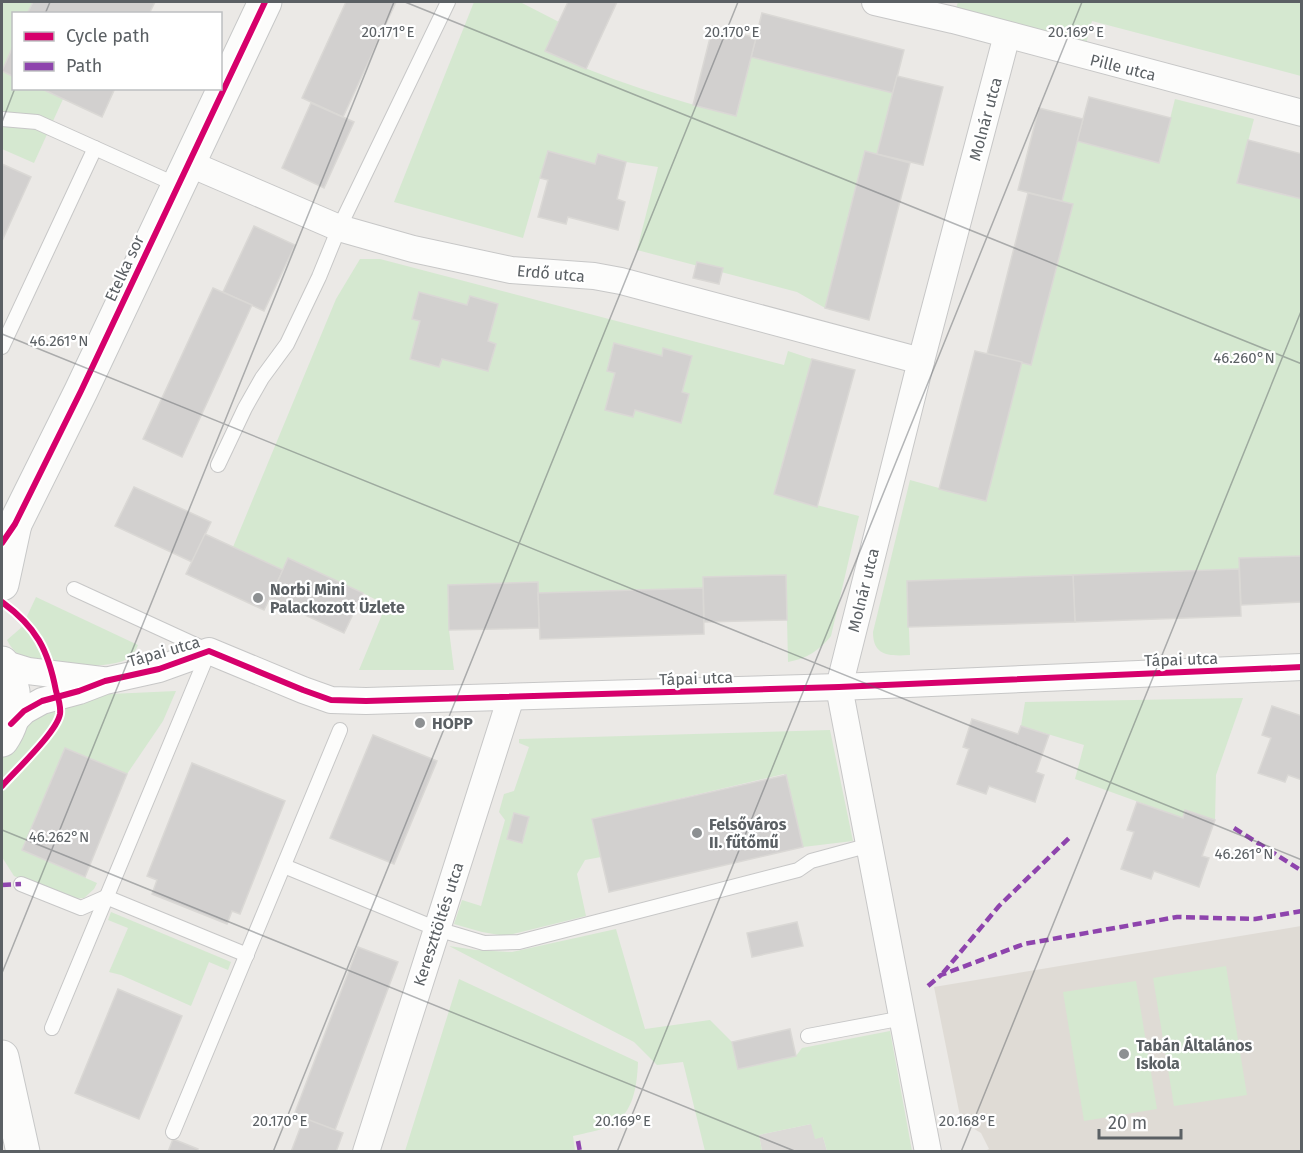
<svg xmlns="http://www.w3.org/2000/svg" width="1303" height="1153" viewBox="0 0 1303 1153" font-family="'Fira Sans',sans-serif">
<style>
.industrial{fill:#dcdad7}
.education{fill:#dfdbd5}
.green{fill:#d5e8d0}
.building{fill:#d2d0cf;stroke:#dad8d5;stroke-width:1.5}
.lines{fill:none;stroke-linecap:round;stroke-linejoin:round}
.lane-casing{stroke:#c7c7c7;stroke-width:16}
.street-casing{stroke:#c7c7c7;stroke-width:28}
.secondary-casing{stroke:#c7c8c8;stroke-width:35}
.lane{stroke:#fcfcfb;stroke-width:14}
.street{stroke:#fcfcfb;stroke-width:26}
.secondary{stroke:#fcfcfb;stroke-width:33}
.quiet{stroke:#8e44ad;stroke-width:4.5;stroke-dasharray:9 4.5;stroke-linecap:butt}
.cycleway-casing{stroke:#fff;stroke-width:10}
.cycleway{stroke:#d6006c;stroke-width:6}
.ticks{fill:none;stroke:#5b6064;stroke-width:1.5;stroke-opacity:0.45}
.poi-dot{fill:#8d9092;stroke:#fff;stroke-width:2}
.labels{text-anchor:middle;stroke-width:4.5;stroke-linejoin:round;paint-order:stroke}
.street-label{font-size:16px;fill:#5b6064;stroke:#fff}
.poi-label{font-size:16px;font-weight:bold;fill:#5b6064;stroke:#fff;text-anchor:start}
.ticks-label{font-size:15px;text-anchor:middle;fill:#5b6064;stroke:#fff;stroke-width:4.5;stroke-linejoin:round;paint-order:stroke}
</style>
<rect width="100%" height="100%" fill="#ebe9e6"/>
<path class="industrial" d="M811,1124L823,1137L827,1151H762L759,1135Z"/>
<path class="education" d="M1301,926V1151H985L989,1149L981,1133L961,1121L934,987Z"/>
<g class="green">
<path d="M2,2H155L149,13L14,14V88L115,89L102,117L63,99L34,163L2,149Z"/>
<path d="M474,2H520L559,22L545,51C607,79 671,100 736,116L751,57L893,93L877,154L865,151L825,308L797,292L637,250L658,167L626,162L598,154L595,164L548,151L523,238L394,202Z"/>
<path d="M958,2H1301V76L1092,21L1086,44L956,8Z"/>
<path d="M1175,99L1254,119L1237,183L1301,199V556L1239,558V569L907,581L910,655C890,656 873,657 873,632L910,480L986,501L1022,362L1031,365L1073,205L1062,201L1077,141L1159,163Z"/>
<path d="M360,259H380L784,365L788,351L812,359L774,494L859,516L831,636C820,650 806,659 788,662L786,575L703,577V588L538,593L537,582L449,585V630L454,670H359L386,605L363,593L283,570L233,547L336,299Z"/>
<path d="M36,597L138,645C135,652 131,657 123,661C105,667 52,670 35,663C22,659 13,652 7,640L22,627Z"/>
<path d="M176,691L163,721L127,774L65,748L22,850L97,883L94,889L84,898L73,899L14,876L2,857V757L24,727L49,708L110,694Z"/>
<path d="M1243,698L1216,775L1215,820L1186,810L1183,818L1075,779L1084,745L1021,726L1025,702Z"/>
<path d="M830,730L853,841L803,847L784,774L592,819L601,857L585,860L577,874L586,916L505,936L482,932L454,924L462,900L481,906L505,820L499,812L504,794L514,791L529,747L519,743V739Z"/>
<path d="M111,912L231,962L228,970L209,962L191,1006L121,975L109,972L128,928L108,920Z"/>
<path d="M616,929L645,1029L710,1020L732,1042L738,1069L796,1056L802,1048L890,1031L912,1151H827L823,1137L815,1139L811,1124L759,1135L762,1151H705L683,1062L657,1065L634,1042L449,946L476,950L512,952Z"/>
<path d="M1226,966L1247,1095L1174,1106L1153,978Z"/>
<path d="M459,979L638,1062C637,1085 634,1114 610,1126C599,1131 585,1133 573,1136L575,1151H405Z"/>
<path d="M1136,981L1157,1109L1084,1121L1063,992Z"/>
</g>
<g class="building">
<path d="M33,2H155L149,14H27Z"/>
<path d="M346,2H396L343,117L302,98Z"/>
<path d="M568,2H617L586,69L545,51Z"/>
<path d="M762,13L904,50L893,93L751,57Z"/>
<path d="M713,26L756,38L736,116L693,105Z"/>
<path d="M14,44V77L2,71Z"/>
<path d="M897,76L943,87L923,165L877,154Z"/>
<path d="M40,88H115L102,117Z"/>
<path d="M1089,97L1171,118L1159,163L1077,141Z"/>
<path d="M311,103L354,122L324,188L282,168Z"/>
<path d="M1039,108L1083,119L1062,201L1018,190Z"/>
<path d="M1248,140L1302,154V199L1237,183Z"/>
<path d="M548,151L595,164L598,154L626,162L617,199L625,202L618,230L568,217L566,224L538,217L548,180L540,178Z"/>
<path d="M865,151L910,163L869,320L825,308Z"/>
<path d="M2,164L31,177L2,241Z"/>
<path d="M1028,193L1073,204L1031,365L987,354Z"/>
<path d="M254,226L295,245L264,311L223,292Z"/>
<path d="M697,262L723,268L719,284L693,278Z"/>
<path d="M213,288L252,305L182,457L143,439Z"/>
<path d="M419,292L467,305L470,296L498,304L488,341L496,344L488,371L442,359L439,367L410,359L420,321L412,319Z"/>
<path d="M614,343L662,356L663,348L692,356L682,392L689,394L681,423L635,410L633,417L605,410L615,373L607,371Z"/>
<path d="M975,351L1022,362L986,501L939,489Z"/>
<path d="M812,359L855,370L817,507L774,494Z"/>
<path d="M134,487L211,522L192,562L115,526Z"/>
<path d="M205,534L283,570L264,610L186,574Z"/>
<path d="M1302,556V602L1241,605L1239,558Z"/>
<path d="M288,558L363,593L344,633L270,599Z"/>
<path d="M1239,569L1241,616L1075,622L1073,575Z"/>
<path d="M786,575L787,620L704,622L703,577Z"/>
<path d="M1073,575L1075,622L908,627L907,581Z"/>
<path d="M538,582L539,628L449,630L448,585Z"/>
<path d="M703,588L704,634L540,639L538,593Z"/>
<path d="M1272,706L1302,716V780L1288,775L1285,782L1258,773L1271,738L1262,735Z"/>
<path d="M972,719L1018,734L1021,726L1049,735L1036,772L1044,775L1035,802L989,786L986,794L957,784L969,749L963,747Z"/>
<path d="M373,735L437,761L394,864L330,838Z"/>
<path d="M65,748L127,774L85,877L22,850Z"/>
<path d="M192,763L285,801L240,914L232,911L227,924L152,894L157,880L147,876Z"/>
<path d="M786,775L803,847L609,892L592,819Z"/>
<path d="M1137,802L1183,818L1185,810L1215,820L1202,856L1209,858L1199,887L1154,871L1151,879L1121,869L1134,832L1127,830Z"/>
<path d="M514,813L529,817L522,843L507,839Z"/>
<path d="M797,922L803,946L752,957L747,933Z"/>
<path d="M358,947L398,962L335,1130L294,1115Z"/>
<path d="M118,989L182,1016L139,1119L75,1093Z"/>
<path d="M790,1029L796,1056L738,1069L732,1042Z"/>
<path d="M304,1118L343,1133L336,1152H291Z"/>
<path d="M173,1139L198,1149L197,1152H168Z"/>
</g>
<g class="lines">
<g class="lane-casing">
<g id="lane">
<path d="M2,119L37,122L177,185"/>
<path d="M2,347L95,148"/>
<path d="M218,465L245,408L262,378L287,344L319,277L339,228L448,2"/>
<path d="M284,866L437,929L484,943L519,942L798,870L811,861L870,845"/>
<path d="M21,884L81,908L106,897L247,955"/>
<path d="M52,1028L209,651L74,589"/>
<path d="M808,1036L903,1018"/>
<path d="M173,1132L340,730"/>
</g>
</g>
<g class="street-casing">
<g id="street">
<path d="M875,2L953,20L1302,113"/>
<path d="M188,163L339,228L413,249L511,270L594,276L621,281L921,361"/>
<path d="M2,663L28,671L102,680"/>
<path d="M11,724L24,711L42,701L79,691L105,681L159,669L209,651L303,690L331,700L366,701L839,687L1302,667"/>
<path d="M366,1152L511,697"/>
<path d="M928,1152L839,687L921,361L1007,35"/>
</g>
</g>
<g class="secondary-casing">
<g id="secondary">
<path d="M2,543L15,524L81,391L265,2"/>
<path d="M2,584L15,524"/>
<path d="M2,663C17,688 19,715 2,740"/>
<path d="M2,1057L23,1152"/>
</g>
</g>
<use href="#lane" class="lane"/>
<use href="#street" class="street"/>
<use href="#secondary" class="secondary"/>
<g class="quiet">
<path d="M1234,828L1302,871"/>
<path d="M2,885L21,884"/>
<path d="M943,973L999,906L1070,837"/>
<path d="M928,986L941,975L1024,944L1177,917L1255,919L1302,911"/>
<path d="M578,1141L580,1152"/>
</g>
<g class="cycleway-casing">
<g id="cycleway">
<path d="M2,543L15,524L81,391L265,2"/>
<path d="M2,602C36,627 48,649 56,691C58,697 61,707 60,714C57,732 15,771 2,786"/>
<path d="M11,724L24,711L42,701L79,691L105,681L159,669L209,651L303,690L331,700L366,701L839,687L1302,667"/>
</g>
</g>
<use href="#cycleway" class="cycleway"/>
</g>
<path class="ticks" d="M405,2L1302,364M45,14L50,2M2,122L15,88M2,334L1302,860M2,830L797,1152M2,973L394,2M273,1152L738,2M617,1152L1082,2M961,1152L1302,309"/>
<g class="poi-dot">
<circle cx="258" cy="598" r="6"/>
<circle cx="420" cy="723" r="6"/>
<circle cx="697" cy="833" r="6"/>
<circle cx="1124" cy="1054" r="6"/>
</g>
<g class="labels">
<g class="street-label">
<text transform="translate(1123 67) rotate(14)" y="6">Pille utca</text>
<text transform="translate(985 119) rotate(-75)" y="6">Molnár utca</text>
<text transform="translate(124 268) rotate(-65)" y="6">Etelka sor</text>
<text transform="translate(551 273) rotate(5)" y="6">Erdő utca</text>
<text transform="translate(863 590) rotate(-76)" y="6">Molnár utca</text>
<text transform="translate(164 651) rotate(-16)" y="6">Tápai utca</text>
<text transform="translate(1181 659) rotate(-2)" y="6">Tápai utca</text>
<text transform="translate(696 678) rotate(-2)" y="6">Tápai utca</text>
<text transform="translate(438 924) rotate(-72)" y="6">Kereszttöltés utca</text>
</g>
<g class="poi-label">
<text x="270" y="595">Norbi Mini<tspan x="270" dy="18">Palackozott Üzlete</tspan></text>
<text x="432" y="729">HOPP</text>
<text x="709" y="830">Felsőváros<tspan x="709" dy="18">II. fűtőmű</tspan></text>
<text x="1136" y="1051">Tabán Általános<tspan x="1136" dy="18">Iskola</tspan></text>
</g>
</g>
<g class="ticks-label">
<text x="388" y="37">20.171°E</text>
<text x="732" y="37">20.170°E</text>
<text x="1076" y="37">20.169°E</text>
<text x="59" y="346">46.261°N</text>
<text x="1244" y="363">46.260°N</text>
<text x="59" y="842">46.262°N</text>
<text x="1244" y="859">46.261°N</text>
<text x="280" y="1126">20.170°E</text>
<text x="623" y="1126">20.169°E</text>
<text x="967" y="1126">20.168°E</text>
</g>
<rect width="1303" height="1153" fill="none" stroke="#5b6064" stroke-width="6"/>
<rect x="12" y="12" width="210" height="78" fill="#ffffff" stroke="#bdbfc1" stroke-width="1.5"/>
<rect x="24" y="32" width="30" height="9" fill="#d6006c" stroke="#bdbfc1" stroke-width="1.5"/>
<text x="66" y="42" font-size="18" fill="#5b6064">Cycle path</text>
<rect x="24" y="62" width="30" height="9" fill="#8e44ad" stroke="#bdbfc1" stroke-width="1.5"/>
<text x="66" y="72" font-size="18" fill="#5b6064">Path</text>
<path d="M1099 1129v9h82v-9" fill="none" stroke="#5b6064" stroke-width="3"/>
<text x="1108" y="1129" font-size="18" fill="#5b6064" stroke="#ffffff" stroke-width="4.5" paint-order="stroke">20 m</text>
</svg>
